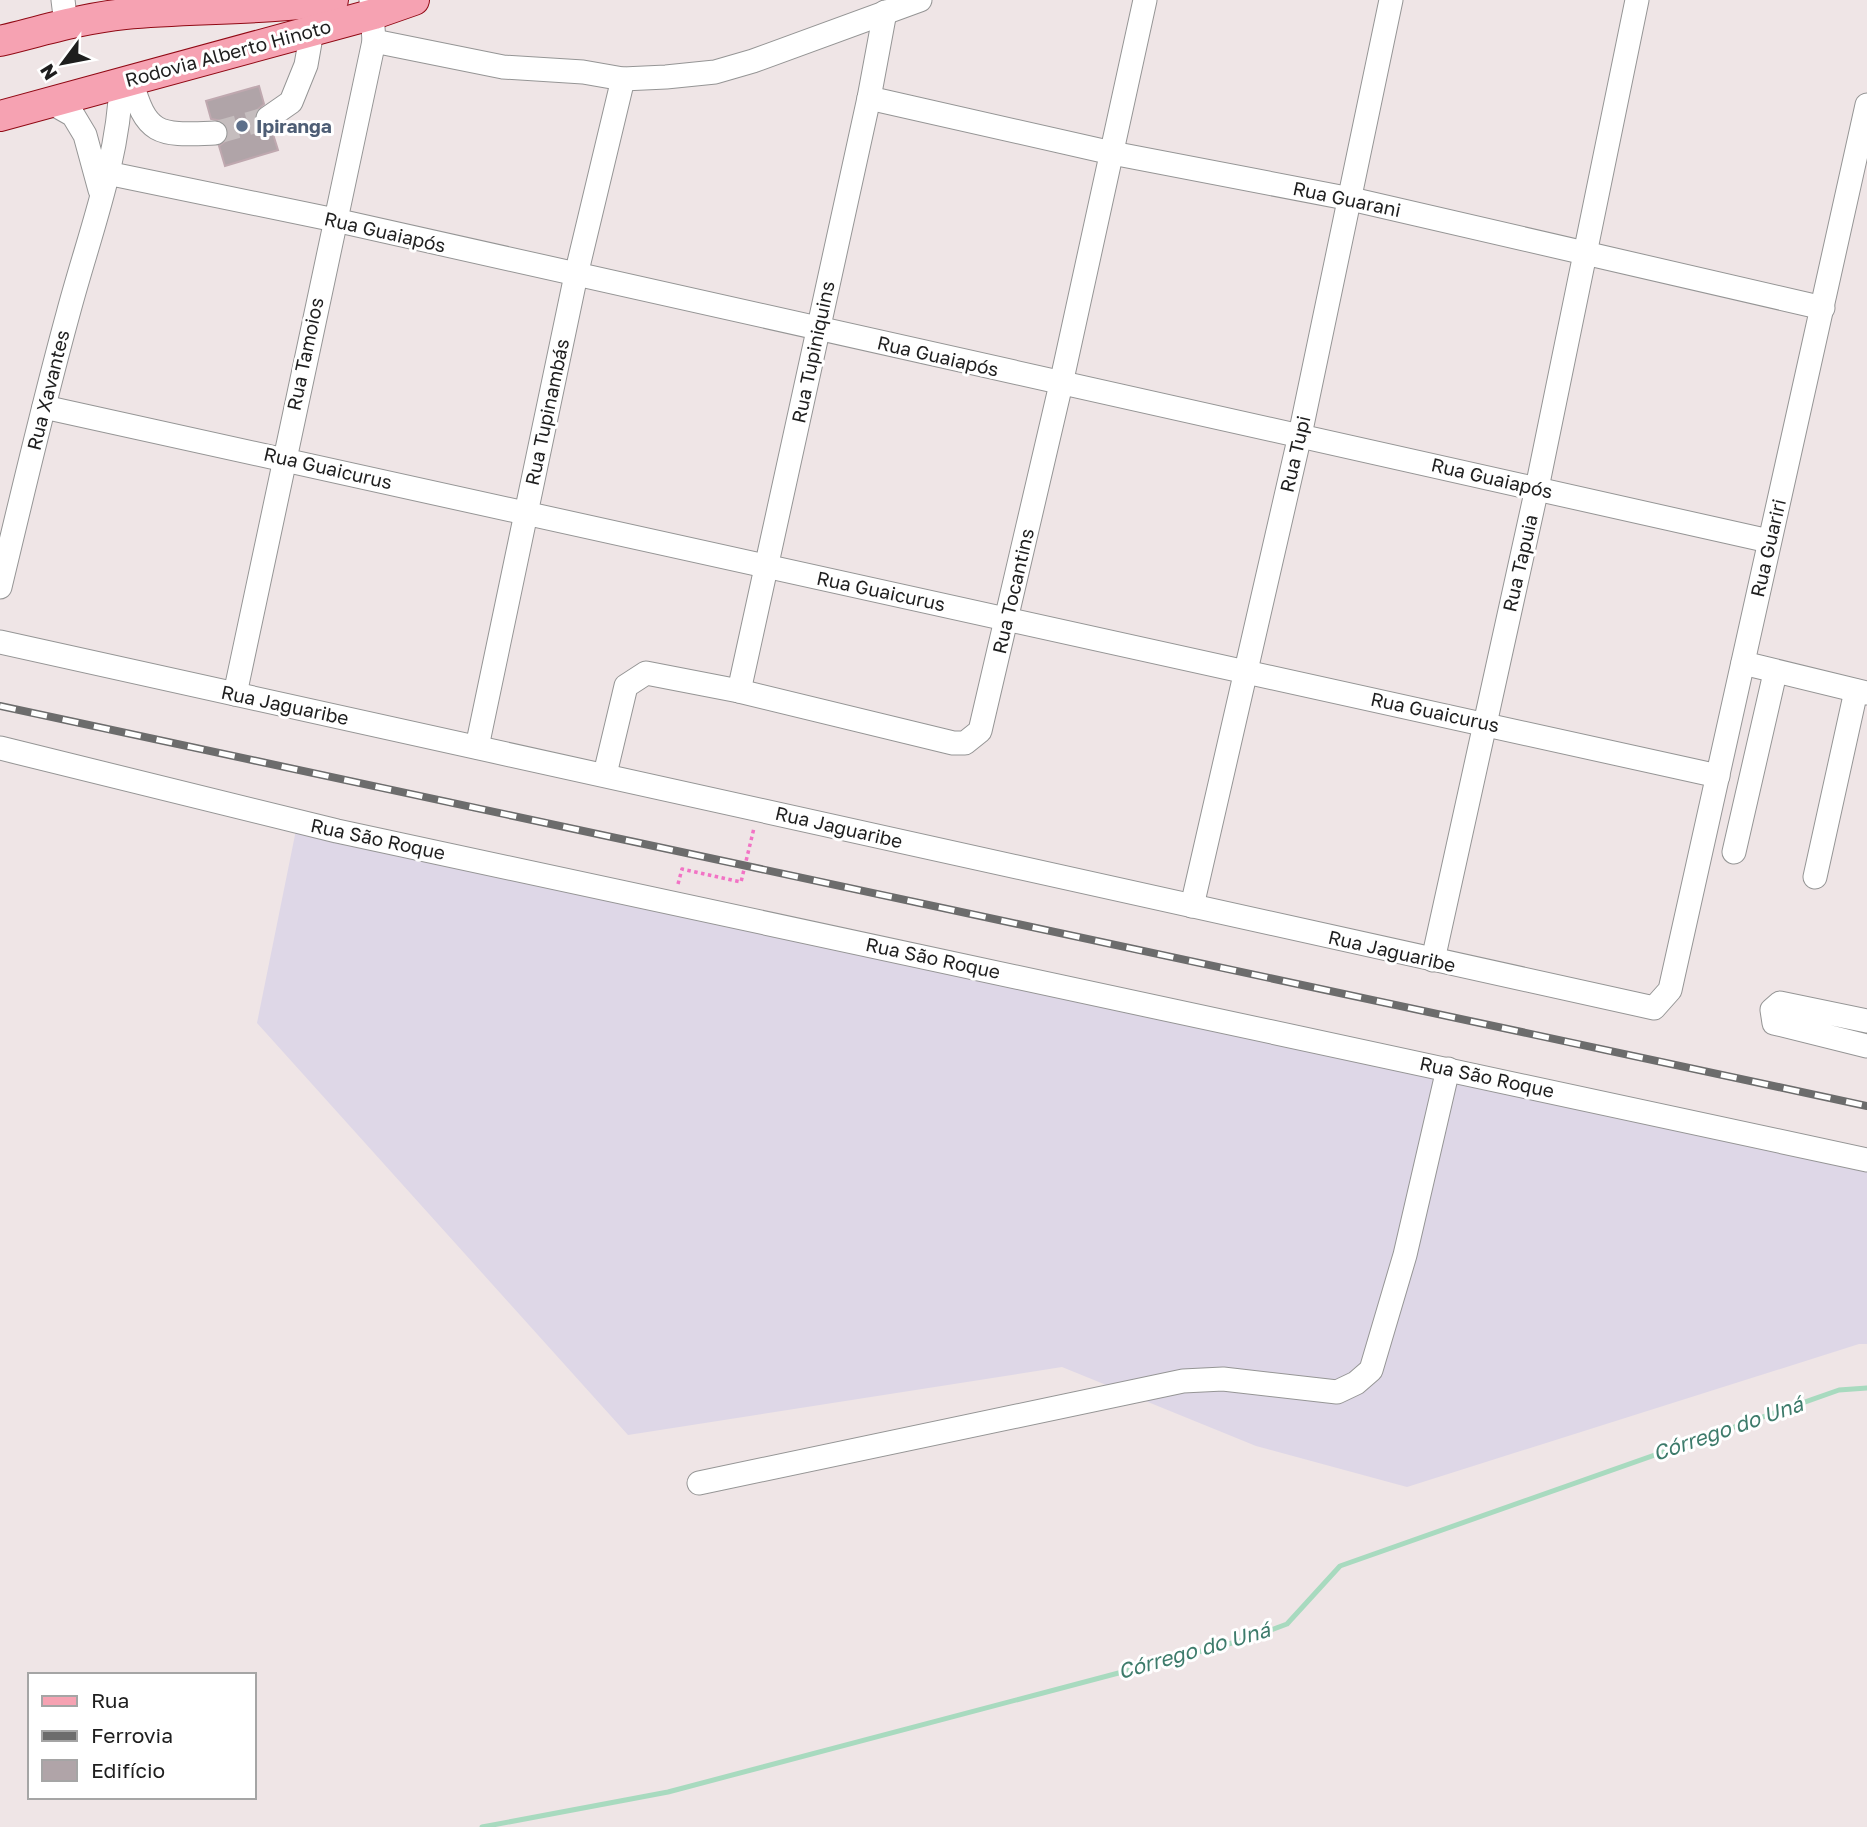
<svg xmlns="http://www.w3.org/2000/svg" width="1867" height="1827" viewBox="0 0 1867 1827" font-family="'Golos Text',sans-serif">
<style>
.industrial{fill:#ded7e7}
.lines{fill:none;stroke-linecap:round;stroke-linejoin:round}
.stream{stroke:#a8dabf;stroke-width:5}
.building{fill:#b0a4a8;stroke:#bfa8af;stroke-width:2}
.minor-tunnel{stroke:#c5bdbe;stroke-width:23;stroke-dasharray:23 11;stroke-linecap:butt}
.minor-casing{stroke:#959595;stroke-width:25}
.major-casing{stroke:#900914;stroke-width:32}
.path{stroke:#f273c5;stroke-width:3.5;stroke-dasharray:3.5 3.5;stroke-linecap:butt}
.minor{stroke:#fff;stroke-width:23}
.major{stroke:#f6a2b2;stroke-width:30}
.rail-casing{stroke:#6c6c6c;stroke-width:8}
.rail{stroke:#fff;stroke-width:5;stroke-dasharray:16;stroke-linecap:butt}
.service-dot{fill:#5c6f8a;stroke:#fff;stroke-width:2.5}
.labels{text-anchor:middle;stroke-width:6;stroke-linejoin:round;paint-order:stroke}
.street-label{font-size:19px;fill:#1e1e1e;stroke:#fff}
.service-label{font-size:19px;font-weight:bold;fill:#4e5e75;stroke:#fff;text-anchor:start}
.water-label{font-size:21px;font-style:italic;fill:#3d7b6b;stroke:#fff}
</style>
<rect width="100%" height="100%" fill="#efe5e6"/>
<path class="industrial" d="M297,825L1867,1167V1344H1859L1407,1487L1256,1446L1062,1367L628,1435L257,1023Z"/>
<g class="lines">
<path class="stream" d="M482,1827L668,1792L1247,1639L1287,1624L1340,1566L1839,1390L1867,1388"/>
</g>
<path class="building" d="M259,86L264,104L256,111L254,120L261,130L272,131L278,150L225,166L219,146L227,140L229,132L222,121L211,119L206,101Z"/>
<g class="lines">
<path class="minor-tunnel" d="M215,133L268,118"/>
<g class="minor-casing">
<g id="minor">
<path d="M63,0L66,24"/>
<path d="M374,41L503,67L583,72L623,79L666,77L715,72L753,61L920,0"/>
<path d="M131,79C146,137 159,135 215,133"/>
<path d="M869,98L1112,153L1351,199L1823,308"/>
<path d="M50,102L73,115L85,135L100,190"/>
<path d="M268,118L291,102L306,65L312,31"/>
<path d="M107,173L335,220L1769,541"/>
<path d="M44,407L1718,776"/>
<path d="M0,587C22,496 43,405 68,314C88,238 119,160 121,82"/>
<path d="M0,642L1654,1008L1670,990L1867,105"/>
<path d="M1743,663L1867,693"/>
<path d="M739,691L869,98L885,12"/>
<path d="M235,694L374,41L371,0"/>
<path d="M477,747L576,275L623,79"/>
<path d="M0,748L337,831L1867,1160"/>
<path d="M605,774L626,686L646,673L739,691L953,743H965L980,731L1061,384L1145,0"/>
<path d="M1734,852L1775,673"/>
<path d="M1815,877L1856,691"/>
<path d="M1192,906L1300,435L1391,0"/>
<path d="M1433,960L1537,488L1637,0"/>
<path d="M1867,1021L1780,1003L1772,1010L1774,1023L1867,1046"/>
<path d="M699,1483L1183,1381L1223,1379L1337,1392L1356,1383L1371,1370L1405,1255L1448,1069"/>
</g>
</g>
<g class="major-casing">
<g id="major">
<path d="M0,41C41,31 83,18 125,14C195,8 264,10 333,0"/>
<path d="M0,116L374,14L414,0"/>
</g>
</g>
<path class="path" d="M678,884L682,869L741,882L754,828"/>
<use href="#minor" class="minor"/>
<use href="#major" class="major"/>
<g class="rail-casing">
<path id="rail" d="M0,706L1867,1106"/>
</g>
<use href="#rail" class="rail"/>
</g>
<circle class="service-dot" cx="242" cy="126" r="7"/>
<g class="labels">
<g class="street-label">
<text transform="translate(228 53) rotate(-15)" y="7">Rodovia Alberto Hinoto</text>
<text transform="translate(1347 199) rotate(12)" y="7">Rua Guarani</text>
<text transform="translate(385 232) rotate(13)" y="7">Rua Guaiapós</text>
<text transform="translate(813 352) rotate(-78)" y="7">Rua Tupiniquins</text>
<text transform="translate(305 354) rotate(-78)" y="7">Rua Tamoios</text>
<text transform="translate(938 356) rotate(13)" y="7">Rua Guaiapós</text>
<text transform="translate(48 390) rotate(-76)" y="7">Rua Xavantes</text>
<text transform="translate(547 412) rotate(-78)" y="7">Rua Tupinambás</text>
<text transform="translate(1295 454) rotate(-77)" y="7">Rua Tupi</text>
<text transform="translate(328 468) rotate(13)" y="7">Rua Guaicurus</text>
<text transform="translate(1492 478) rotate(13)" y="7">Rua Guaiapós</text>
<text transform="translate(1768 548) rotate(-77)" y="7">Rua Guariri</text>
<text transform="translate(1520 563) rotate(-77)" y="7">Rua Tapuia</text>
<text transform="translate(881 591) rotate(12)" y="7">Rua Guaicurus</text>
<text transform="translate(1013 591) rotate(-77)" y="7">Rua Tocantins</text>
<text transform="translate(285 705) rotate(12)" y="7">Rua Jaguaribe</text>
<text transform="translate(1435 712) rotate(12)" y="7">Rua Guaicurus</text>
<text transform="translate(839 827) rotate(13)" y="7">Rua Jaguaribe</text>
<text transform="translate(378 839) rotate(12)" y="7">Rua São Roque</text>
<text transform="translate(1392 951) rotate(13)" y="7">Rua Jaguaribe</text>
<text transform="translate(933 958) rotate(12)" y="7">Rua São Roque</text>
<text transform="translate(1487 1077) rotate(12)" y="7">Rua São Roque</text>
</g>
<g class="service-label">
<text x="256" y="133">Ipiranga</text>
</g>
<g class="water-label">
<text transform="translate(1728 1429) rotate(-19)" y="7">Córrego do Uná</text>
<text transform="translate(1194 1651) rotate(-16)" y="7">Córrego do Uná</text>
</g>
</g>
<rect x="28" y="1673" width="228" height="126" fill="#ffffff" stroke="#a5a5a5" stroke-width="2"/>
<rect x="42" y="1696" width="35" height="10" fill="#f6a2b2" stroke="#a5a5a5" stroke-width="2"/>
<text x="91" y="1708" font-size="21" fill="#1e1e1e">Rua</text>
<rect x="42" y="1731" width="35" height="10" fill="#6c6c6c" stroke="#a5a5a5" stroke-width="2"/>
<text x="91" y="1743" font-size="21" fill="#1e1e1e">Ferrovia</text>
<rect x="42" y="1760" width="35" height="21" fill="#b0a4a8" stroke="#a5a5a5" stroke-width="2"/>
<text x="91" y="1778" font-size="21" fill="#1e1e1e">Edifício</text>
<g transform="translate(63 63) rotate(238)" stroke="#ffffff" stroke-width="5" paint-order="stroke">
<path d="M0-5L12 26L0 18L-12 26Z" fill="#1e1e1e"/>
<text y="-10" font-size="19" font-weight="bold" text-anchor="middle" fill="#1e1e1e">N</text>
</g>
</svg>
